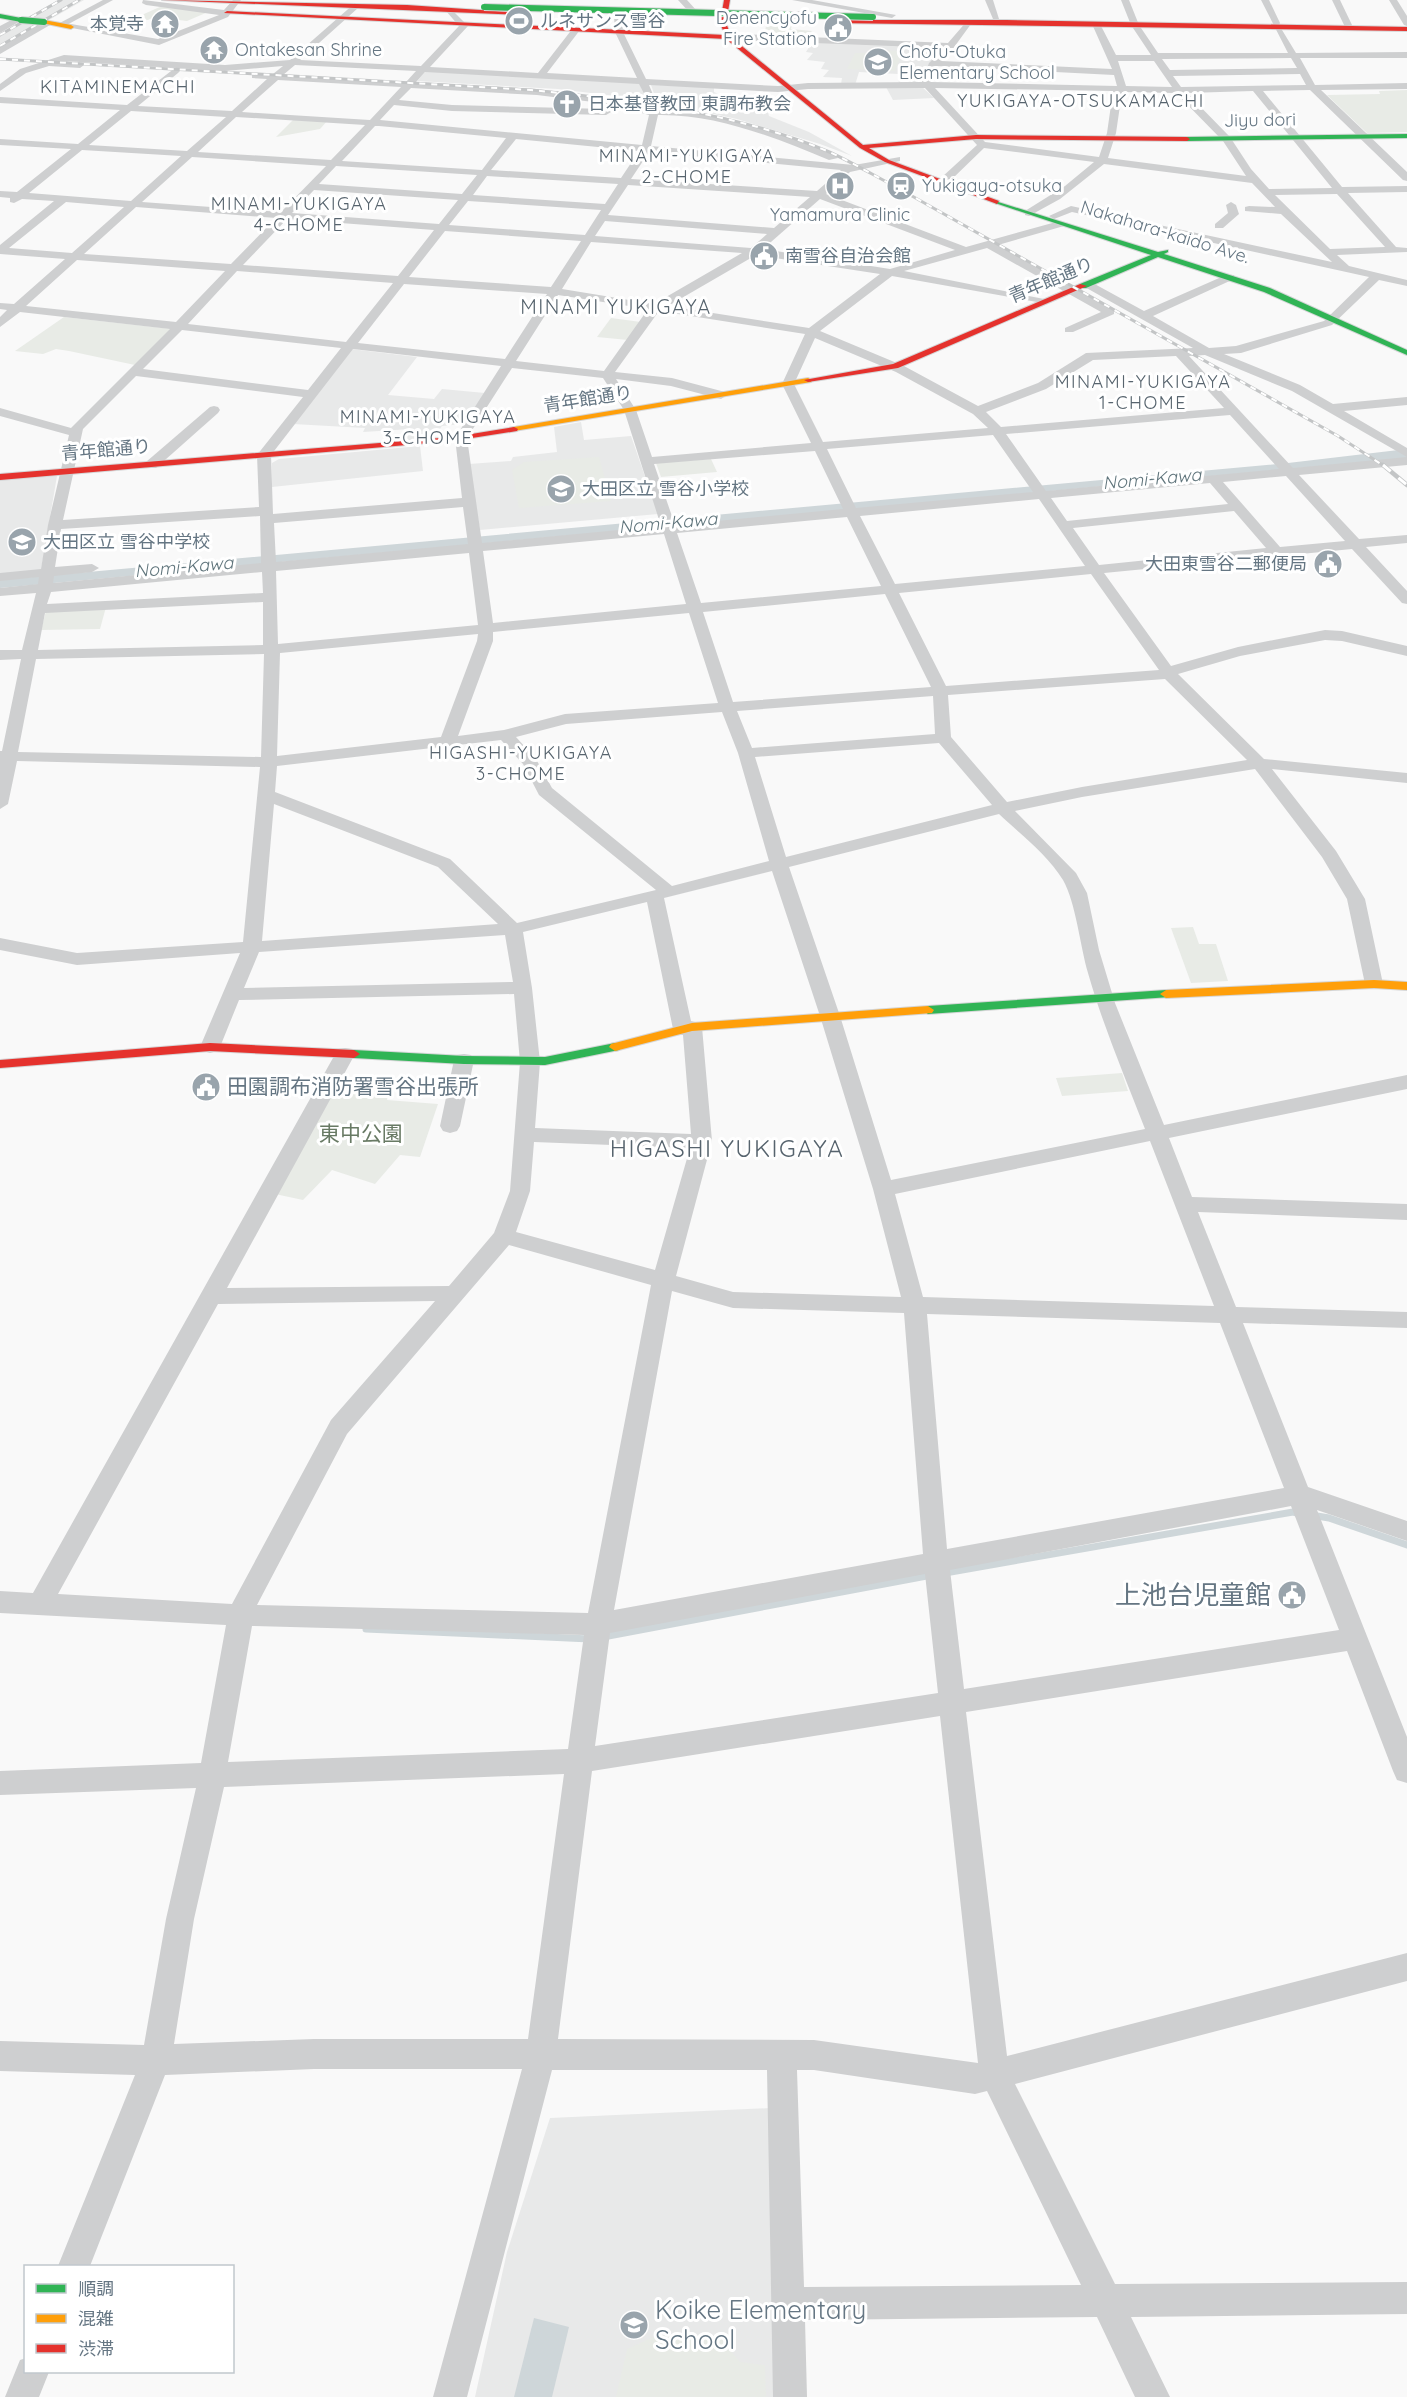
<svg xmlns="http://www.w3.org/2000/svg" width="1407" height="2397" viewBox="0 0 1407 2397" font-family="Quicksand,'Noto Sans JP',sans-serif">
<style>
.built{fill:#e8e9e9}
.green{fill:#e8ebe6}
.water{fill:#ced6d9}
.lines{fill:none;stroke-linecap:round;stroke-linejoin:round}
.stream{stroke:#ced6d9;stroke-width:7}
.fast-casing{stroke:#d5d6d7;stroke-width:2}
.slow-casing{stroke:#d5d6d7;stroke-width:2}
.jam-casing{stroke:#d5d6d7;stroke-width:2}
.street{fill:#cecfd0;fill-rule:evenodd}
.fast{fill:#30b455;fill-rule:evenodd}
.slow{fill:#ff9f0a;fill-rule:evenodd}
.jam{fill:#e5322d;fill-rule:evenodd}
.rail-far1-casing{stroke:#c3c5c6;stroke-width:3}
.rail-casing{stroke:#c3c5c6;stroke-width:4.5}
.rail-far1{stroke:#fff;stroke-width:2;stroke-dasharray:6;stroke-linecap:butt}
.rail{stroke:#fff;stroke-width:3;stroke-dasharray:10;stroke-linecap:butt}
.fast-bridge-casing{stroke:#d5d6d7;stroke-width:8;stroke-linecap:butt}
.fast-bridge{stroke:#30b455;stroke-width:6}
.labels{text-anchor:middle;stroke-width:6;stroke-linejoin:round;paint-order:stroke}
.far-poi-label{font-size:18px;fill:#657683;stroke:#fff;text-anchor:start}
.far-neighbourhood-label{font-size:18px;letter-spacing:1.5px;fill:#57646e;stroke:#fff}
.far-street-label{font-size:18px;fill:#657683;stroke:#fff}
.far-water-label{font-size:18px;font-style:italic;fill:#60757c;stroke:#fff}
.far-quarter-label{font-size:20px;letter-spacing:1.5px;fill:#57646e;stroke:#fff}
.poi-label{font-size:21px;fill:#657683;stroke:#fff;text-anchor:start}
.park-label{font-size:21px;fill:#687a64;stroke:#fff}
.quarter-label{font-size:24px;letter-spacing:1.5px;fill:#57646e;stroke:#fff}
.near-poi-label{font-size:26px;fill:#657683;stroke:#fff;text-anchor:end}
</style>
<rect width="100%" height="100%" fill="#f9f9f9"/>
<g class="built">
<path d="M58,0H84L0,48V33Z"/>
<path d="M813,41L946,47L931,63L920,83L899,84L898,74L859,72L855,85L841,84L842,78L823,77L829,70L821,69L825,62L807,60L813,53L806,52Z"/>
<path d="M427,70L639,83L648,100L558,89L417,81Z"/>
<path d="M651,85L714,87V92L722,96L737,95L739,102L745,105H766L769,116L809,132L852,156L820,144L737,119L657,102Z"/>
<path d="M921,86L934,98L893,100L886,87Z"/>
<path d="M351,349L417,357L388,395L434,399L442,389L485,393L463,424L442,426L434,437L405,440L411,429L363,432L365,428L293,424Z"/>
<path d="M581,422L584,440L631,436L658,514L480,530L469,464L511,461L513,457L557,452L554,427Z"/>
<path d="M420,446L423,471L272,487V463L279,459Z"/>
<path d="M57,476L41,570L0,576V480Z"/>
<path d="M771,2108L779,2397H475L507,2252L550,2118Z"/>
</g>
<g class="green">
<path d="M162,6L208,12L187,21L154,17L148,20L135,18Z"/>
<path d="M775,22L792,23L791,29L812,31L805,38L764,36L766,26H774Z"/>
<path d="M872,50L903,51L895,71L847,69L855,53H870Z"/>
<path d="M1407,90V132L1367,133L1327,95L1380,94L1379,91Z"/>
<path d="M294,119L327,121L320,129L276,137Z"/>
<path d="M64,317L172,329L135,365L69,351L56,349L43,354L15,351Z"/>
<path d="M611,318L641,322L628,340L597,337Z"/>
<path d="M599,457L611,501L519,508L512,470L524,462Z"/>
<path d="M711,459L717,472L661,477L656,463Z"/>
<path d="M106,607L100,629L41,630L46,611Z"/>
<path d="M1193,927L1199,944H1216L1228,981L1191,983L1171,928Z"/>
<path d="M1122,1073L1128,1091L1062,1096L1056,1078Z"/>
<path d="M334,1087L388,1095L387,1100L438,1104L420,1157L400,1155L375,1184L332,1170L303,1200L275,1194Z"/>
<path d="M658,2335L728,2337L729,2349L740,2362L765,2365L766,2397H616L627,2349Z"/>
</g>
<g class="water">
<path d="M1407,449V458L0,588V580L1288,463Z"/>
<path d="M534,2318L569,2327L552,2397H514Z"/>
</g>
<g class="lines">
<g class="stream">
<path d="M1311,1515L1329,1518L1407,1545"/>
<path d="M945,1573L1293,1512L1301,1514"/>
<path d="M366,1629L590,1639"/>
<path d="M603,1637L932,1575"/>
</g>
<g class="fast-casing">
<g id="fast">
<path d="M0,14L21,18L24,20L21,22L0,18Z"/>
<path d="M1407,134V138L1187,141L1184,139L1187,137Z"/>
<path d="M995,201L1158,252L1168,250V252L1164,254L1270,288L1407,350V355L1264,292L1158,257L1086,288H1080V284L1151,255L995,203Z"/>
<path d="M1166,990L1170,991L1172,994L1170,997L928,1014L922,1010L928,1006Z"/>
<path d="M615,1043L619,1044L621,1047L619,1050L545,1065L464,1064L354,1058L348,1054L354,1050L464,1056L545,1057Z"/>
</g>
</g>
<g class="slow-casing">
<g id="slow">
<path d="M44,20L71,25L74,27L71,29L42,23Z"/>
<path d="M808,378L812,380L811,382L514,431L510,429L514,427Z"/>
<path d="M1374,980L1407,982V990L1374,988L1166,998L1160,994L1166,990Z"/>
<path d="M928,1006L934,1010L932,1013L692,1031L615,1051L609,1047L611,1044L692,1023Z"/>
</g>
</g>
<g class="jam-casing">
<g id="jam">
<path d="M162,0L407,5L526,13L523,15Z"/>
<path d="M724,0H730L726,23L732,38L863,145L976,135L1187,137L1190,139L1187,141L976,139L869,148L889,160L999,201L997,204L885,162L860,148L726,39L224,13L227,11L725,35L720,23Z"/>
<path d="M831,20H1006L1407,27V31L833,23Z"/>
<path d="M1080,284L1087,286L898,368L808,382L804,380L893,364Z"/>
<path d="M514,427L518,429L517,431L453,441L0,480V474L453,437Z"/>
<path d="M210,1043L354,1050L360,1054L354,1058L210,1051L0,1068V1060Z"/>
</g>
</g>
<g class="street">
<path d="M103,0H113L63,27L56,25Z"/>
<path d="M143,0L224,10L233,0H241L228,17L159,45L67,27L71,24L158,39L219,15L146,5L142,3Z"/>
<path d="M678,0H687L697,11L690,13Z"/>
<path d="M792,0H812L896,15L892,18Z"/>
<path d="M985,0H993L999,19H993Z"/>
<path d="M1121,0H1129L1139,25L1158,53H1288L1261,0H1269L1280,23L1279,25L1296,53L1407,52V58H1300L1315,85L1407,83V89L1321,90L1407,172V181L1403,180L1310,90L1263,91L1342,187L1407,186V192L1348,193L1396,247L1407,248V252L1337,255L1349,266L1407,280V286L1379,280L1332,325L1241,353L1224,354L1300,385L1333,404L1407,397V405L1344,411L1407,448V457L1292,391L1205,355L1189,356L1293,468L1407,457V465L1299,475L1359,539L1407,535V543L1366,547L1407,591V604L1402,603L1352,549L1104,573L1171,666L1238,647L1325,630L1342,631L1407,646V656L1342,641L1325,640L1240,656L1178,674L1264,759L1407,773V783L1272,769L1336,851L1365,899L1383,984L1381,988H1367L1365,984L1347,899L1322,857L1255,769L1082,797L1015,811L1076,873L1087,893L1099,950L1115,1003L1164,1125L1407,1075V1089L1169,1138L1192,1197L1407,1204V1220L1198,1212L1236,1307L1407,1312V1328L1243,1323L1308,1487L1407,1521V1541L1317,1510L1407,1737V1783L1397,1780L1393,1771L1347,1651L966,1712L1007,2056L1407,1953V1981L1015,2084L1115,2284L1407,2282V2314L1131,2317L1170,2397H1135L1097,2317L805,2320L807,2397H773L767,2070H552L467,2397H433L522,2069H314L165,2075L90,2266H58L135,2075L0,2071V2041L144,2045L166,1919L196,1788L0,1795V1771L201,1763L226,1625L0,1613V1591L33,1593L338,1049L345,1048L352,1049L355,1054L227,1288L449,1286L494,1233L510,1191L520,1062L514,994L239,1000L220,1047L217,1051L210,1053L203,1051L200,1047L240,953L77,965L0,950V938L77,953L243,942L260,767L17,761L8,804L0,809V751H2L21,659L0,660V650H22L36,593L0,596V588L38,584L39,577L0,581V573L41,569L48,525L69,435L0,416V408L71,428L170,329L20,312L0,327V317L7,310L0,309V303L14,304L65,259L0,254V245L54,201L22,199L14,203L10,202V198L0,197V191L17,192L71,149L0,145V139L78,144L120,110L0,103V97L127,105L175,68L180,71L178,73L138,106L232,111L267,79L252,78V74H273L283,66L225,71L64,61L84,65L80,68L49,66L26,73L0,91V84L20,69L64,55L225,65L290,60L355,3L359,6L358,8L300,60L421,66L459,26L446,11L450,8L468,26L430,67L538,73L573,28L576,27L580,30L547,73L637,78L615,32L614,16L618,13L622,16L623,32L646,79L778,86L808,83L922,82L929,63L944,48L738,40L734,37L738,34L948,43L967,21L971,24L952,50L941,61L1112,69L1092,24L1093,22H1099L1116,55H1151L1131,25ZM1291,58L1297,68L1170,70L1162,59ZM1118,61H1154L1172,87L1126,86ZM295,65L416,71L406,82L283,75ZM936,66L1114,75L1117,86L931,82ZM425,72L639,84L649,103L537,89L416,82ZM1300,74L1306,85L1181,87L1173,76ZM278,80L401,87L370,120L242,112ZM649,85L778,92L808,89L925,88L977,145L942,177V181H950L984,148L1094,162L1065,186L1025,211V215L1029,216L1060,199L1104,164L1252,183L1275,207L1249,206L1245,207V211L1281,214L1332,262L1071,206L1049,216L1054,219L1072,212L1369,277L1324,321L1236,346L1209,348L1153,316L1234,279V275H1226L1144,311L1091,282H1083V286L1193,348L1086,353L1038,383L978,406L904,366L820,331L892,276L1048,304V300L1044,299L904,271L987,248L1101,312L1065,328V332H1073L1114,314V310L998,245L1064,226V222H1056L966,247L826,194L850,172L900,161V157L854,165L651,146L658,115C717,114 776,138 829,160L838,158C830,151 818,148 809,145C762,127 710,109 659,109ZM411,88L537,95L649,109L638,112L649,115L642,145L380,120L394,105L452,111L606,115L611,112L606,109L452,105L399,100ZM935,88L1113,91L1107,133L1099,157L985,142ZM1253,91L1332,188L1269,189L1251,169L1230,137L1187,93ZM1122,92L1176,93L1223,141L1246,176L1108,158L1116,133ZM131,111L226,117L187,151L89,145ZM236,117L365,125L331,160L198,152ZM375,126H379L506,138L482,170L342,161ZM516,139L639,151L621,178L491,170ZM82,150L181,156L131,201L29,193ZM649,152L841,170L817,191L631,179ZM192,157L326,166L281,212L142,202ZM336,166L477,175L462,194L319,184ZM487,176L618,184L605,204L473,195ZM628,185L810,197L774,228L608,215ZM314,190L458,200L439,224L292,213ZM1337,194L1385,247L1330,249L1275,195ZM820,199L955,250L890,269L763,249ZM468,201L601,210L585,235L449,225ZM66,202L124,207L72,253L9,248ZM136,207L276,218L231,264L84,254ZM287,219L434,230L398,276L243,265ZM605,221L767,234L751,248L595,236ZM445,231L581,241L551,287L409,277ZM591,242L742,253L654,304L562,289ZM756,255L880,274L809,328L668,306ZM77,260L225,271L176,322L26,306ZM237,271L393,283L346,342L188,324ZM404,284L547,294L505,359L358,343ZM558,295L648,309L604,371L516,361ZM659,311L805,334L782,384L811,443L652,457L636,410L616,379L671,386L721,399L727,395L725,392L672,378L615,372ZM182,330L341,348L308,390L143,369ZM815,338L896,372L973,414L988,428L823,442L794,384ZM353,349L501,366L455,438L462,498L273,514L271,455ZM1176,356L1224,408L1001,427L986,412L1046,389L1093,360ZM512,368L603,378L624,410L661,526L482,543L467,438ZM136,376L303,397L257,455L259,507L63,520L83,429ZM1230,415L1279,469L1046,491L1006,434ZM993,435L1033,492L856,508L827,449ZM815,451L843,509L675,525L654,464ZM1286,476L1345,541L1280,547L1223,482ZM1210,483L1228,504L1067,521L1051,498ZM1039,499L1085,566L895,584L860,516ZM463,507L468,544L276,562L274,523ZM1234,511L1266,548L1099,565L1073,528ZM260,516L261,563L53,583L54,576L92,572L99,568L92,564L55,567L61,529ZM847,517L881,586L701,603L677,533ZM664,534L686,604L493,623L483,551ZM469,553L478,625L278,644L276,571ZM262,572L263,593L47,604L51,592ZM1091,574L1159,670L946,686L899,593ZM885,594L931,687L733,702L703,612ZM263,602V645L38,650L45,613ZM689,613L718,703L565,714L504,730L458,736L493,641V632ZM478,634L477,641L441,737L277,756L280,653ZM264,654L261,757L18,752L36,659ZM1165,679L1247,760L1082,787L1007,802L951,737L948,695ZM933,696L935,734L752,748L737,711ZM722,712L738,753L769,861L672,886L552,788L536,759L516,737L566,724ZM501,740L523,764L539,795L656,890L517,923L450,859L275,792L277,766ZM939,743L992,805L786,857L755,757ZM274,804L438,867L498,924L262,941ZM999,814C1020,834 1048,855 1063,880C1076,903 1080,946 1088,973C1103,1026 1125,1077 1145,1129L891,1180L840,1016L789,867ZM772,871L820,1016L873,1189L901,1297L733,1292L676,1276L712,1141L702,1027L699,1023L691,1021L664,898ZM647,902L673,1029L676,1033L683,1035L691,1134L535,1128L540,1062L532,988L523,932ZM505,935L513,982L244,988L259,952ZM1150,1141L1214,1306L923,1297L895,1194ZM534,1142L690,1148L655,1270L516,1232L530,1191ZM509,1245L651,1285L588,1613L257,1605L347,1434ZM672,1291L733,1308L904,1313L923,1554L614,1610ZM435,1301L331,1420L232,1604L58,1594L218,1304ZM927,1314L1220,1323L1284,1488L947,1549ZM1291,1506L1339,1630L964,1689L950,1570ZM925,1574L938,1693L595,1746L610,1633ZM252,1626L584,1635L568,1749L228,1762ZM940,1716L978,2063L814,2040L558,2039L592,1771ZM564,1774L528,2039H314L174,2044L194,1919L224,1787ZM797,2070H814L975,2094L987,2091L1081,2285L804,2287Z"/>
<path d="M1332,0H1340L1352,25L1351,27H1345Z"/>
<path d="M1389,0H1397L1407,16V26L1404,25Z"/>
<path d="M15,18L22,20L0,33V26Z"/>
<path d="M47,20L51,23L50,25L0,54V47Z"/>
<path d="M1231,202L1236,205L1239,214L1223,228H1215V224L1228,213L1226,205Z"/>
<path d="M214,406L218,407L220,410L218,413L156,468H146L144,465L146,462L210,407Z"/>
<path d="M464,1054L471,1055L474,1060L460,1126L457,1131L450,1133L443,1131L440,1126L454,1060L457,1055Z"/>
<path d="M26,2358V2372H49L39,2397H5L20,2360Z"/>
</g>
<use href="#fast" class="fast"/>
<use href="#slow" class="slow"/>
<use href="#jam" class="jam"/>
<g class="rail-far1-casing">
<g id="rail-far1">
<path d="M0,35L61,0"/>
<path d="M0,46L79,0"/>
<path d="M0,59L531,90C630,100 734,112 827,151C850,161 873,175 896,187L1338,436L1384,466"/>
</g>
</g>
<g class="rail-casing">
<path id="rail" d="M1383,465L1407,485"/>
</g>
<use href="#rail-far1" class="rail-far1"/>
<use href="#rail" class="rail"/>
<g class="fast-bridge-casing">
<g id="fast-bridge">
<path d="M484,7L873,17"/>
<path d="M21,20L44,22"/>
</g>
</g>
<use href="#fast-bridge" class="fast-bridge"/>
</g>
<defs>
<g id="stadium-disc" transform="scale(1.5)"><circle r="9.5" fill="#99a4ac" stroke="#fff"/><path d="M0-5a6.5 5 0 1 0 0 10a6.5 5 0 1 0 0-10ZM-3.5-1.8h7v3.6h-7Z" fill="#fff"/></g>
<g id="temple-disc" transform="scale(1.5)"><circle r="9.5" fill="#99a4ac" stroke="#fff"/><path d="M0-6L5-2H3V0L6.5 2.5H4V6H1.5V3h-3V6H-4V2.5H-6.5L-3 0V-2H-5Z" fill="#fff"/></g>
<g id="civic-disc" transform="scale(1.5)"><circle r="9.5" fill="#99a4ac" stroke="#fff"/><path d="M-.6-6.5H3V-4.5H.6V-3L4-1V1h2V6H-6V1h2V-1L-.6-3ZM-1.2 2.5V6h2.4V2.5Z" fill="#fff"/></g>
<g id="school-disc" transform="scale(1.5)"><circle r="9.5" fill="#99a4ac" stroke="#fff"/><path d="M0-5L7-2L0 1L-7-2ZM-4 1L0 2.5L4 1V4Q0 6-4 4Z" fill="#fff"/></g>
<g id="church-disc" transform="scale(1.5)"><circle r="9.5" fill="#99a4ac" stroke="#fff"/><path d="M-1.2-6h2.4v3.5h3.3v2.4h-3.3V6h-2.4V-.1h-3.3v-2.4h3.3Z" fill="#fff"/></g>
<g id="hospital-disc" transform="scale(1.5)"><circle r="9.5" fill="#99a4ac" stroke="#fff"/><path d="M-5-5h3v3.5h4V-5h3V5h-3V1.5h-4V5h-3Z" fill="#fff"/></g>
<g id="station-disc" transform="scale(1.5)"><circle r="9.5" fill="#99a4ac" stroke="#fff"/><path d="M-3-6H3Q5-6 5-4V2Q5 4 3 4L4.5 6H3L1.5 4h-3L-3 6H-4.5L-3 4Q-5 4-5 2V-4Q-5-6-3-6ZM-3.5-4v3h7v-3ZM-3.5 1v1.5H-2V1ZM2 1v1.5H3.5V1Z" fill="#fff"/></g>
</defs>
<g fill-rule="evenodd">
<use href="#stadium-disc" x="519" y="21"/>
<use href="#temple-disc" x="165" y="24"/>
<use href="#civic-disc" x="838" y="28"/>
<use href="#temple-disc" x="214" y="50"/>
<use href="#school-disc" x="878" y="62"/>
<use href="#church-disc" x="567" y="104"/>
<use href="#hospital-disc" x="840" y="186"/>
<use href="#station-disc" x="901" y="186"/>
<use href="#civic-disc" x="764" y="256"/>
<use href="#school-disc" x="561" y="489"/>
<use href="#school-disc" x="22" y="542"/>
<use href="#civic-disc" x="1328" y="564"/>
<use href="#civic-disc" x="206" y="1087"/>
<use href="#civic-disc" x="1292" y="1595"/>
<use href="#school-disc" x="634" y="2325"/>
</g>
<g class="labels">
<g class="far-poi-label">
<text x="817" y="24" text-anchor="end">Denencyofu<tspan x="817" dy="21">Fire Station</tspan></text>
<text x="540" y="27">ルネサンス雪谷</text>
<text x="144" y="30" text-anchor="end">本覚寺</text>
<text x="235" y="56">Ontakesan Shrine</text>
<text x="899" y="58">Chofu-Otuka<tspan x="899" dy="21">Elementary School</tspan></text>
<text x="588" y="110">日本基督教団 東調布教会</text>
<text x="922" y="192">Yukigaya-otsuka</text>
<text x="840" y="221" text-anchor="middle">Yamamura Clinic</text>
<text x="785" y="262">南雪谷自治会館</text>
<text x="582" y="495">大田区立 雪谷小学校</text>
<text x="43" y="548">大田区立 雪谷中学校</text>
<text x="1307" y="570" text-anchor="end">大田東雪谷二郵便局</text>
</g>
<g class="far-neighbourhood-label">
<text x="118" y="93">KITAMINEMACHI</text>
<text x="1081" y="107">YUKIGAYA-OTSUKAMACHI</text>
<text x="687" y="162">MINAMI-YUKIGAYA<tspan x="687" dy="21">2-CHOME</tspan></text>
<text x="299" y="210">MINAMI-YUKIGAYA<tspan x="299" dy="21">4-CHOME</tspan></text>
<text x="1143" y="388">MINAMI-YUKIGAYA<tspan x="1143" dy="21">1-CHOME</tspan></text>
<text x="428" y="423">MINAMI-YUKIGAYA<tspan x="428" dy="21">3-CHOME</tspan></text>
<text x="521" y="759">HIGASHI-YUKIGAYA<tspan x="521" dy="21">3-CHOME</tspan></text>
</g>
<g class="far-street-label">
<text transform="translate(1260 120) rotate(-1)" y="6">Jiyu dori</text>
<text transform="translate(1165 232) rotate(17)" y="6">Nakahara-kaido Ave.</text>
<text transform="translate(1051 280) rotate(-23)" y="6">青年館通り</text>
<text transform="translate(588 399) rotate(-9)" y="6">青年館通り</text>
<text transform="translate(106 450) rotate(-5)" y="6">青年館通り</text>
</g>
<g class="far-water-label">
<text transform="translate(1152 479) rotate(-5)" y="6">Nomi-Kawa</text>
<text transform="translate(668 523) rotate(-5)" y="6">Nomi-Kawa</text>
<text transform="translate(184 567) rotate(-5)" y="6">Nomi-Kawa</text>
</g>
<g class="far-quarter-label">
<text x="616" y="314">MINAMI YUKIGAYA</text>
</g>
<g class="poi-label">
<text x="227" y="1094">田園調布消防署雪谷出張所</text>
</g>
<g class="park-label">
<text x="361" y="1141">東中公園</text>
</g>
<g class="quarter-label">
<text x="727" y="1157">HIGASHI YUKIGAYA</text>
</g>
<g class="near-poi-label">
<text x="1271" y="1604">上池台児童館</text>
<text x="655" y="2319" text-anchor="start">Koike Elementary<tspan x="655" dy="30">School</tspan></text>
</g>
</g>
<rect x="24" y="2265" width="210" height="108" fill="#ffffff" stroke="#c1c8cd" stroke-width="1.5"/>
<rect x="36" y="2284" width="30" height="9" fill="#30b455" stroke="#c1c8cd" stroke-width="1.5"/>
<text x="78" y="2295" font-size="18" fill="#657683">順調</text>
<rect x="36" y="2314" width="30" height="9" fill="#ff9f0a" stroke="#c1c8cd" stroke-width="1.5"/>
<text x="78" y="2325" font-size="18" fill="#657683">混雑</text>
<rect x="36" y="2344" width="30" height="9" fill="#e5322d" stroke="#c1c8cd" stroke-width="1.5"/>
<text x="78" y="2355" font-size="18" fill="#657683">渋滞</text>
</svg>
